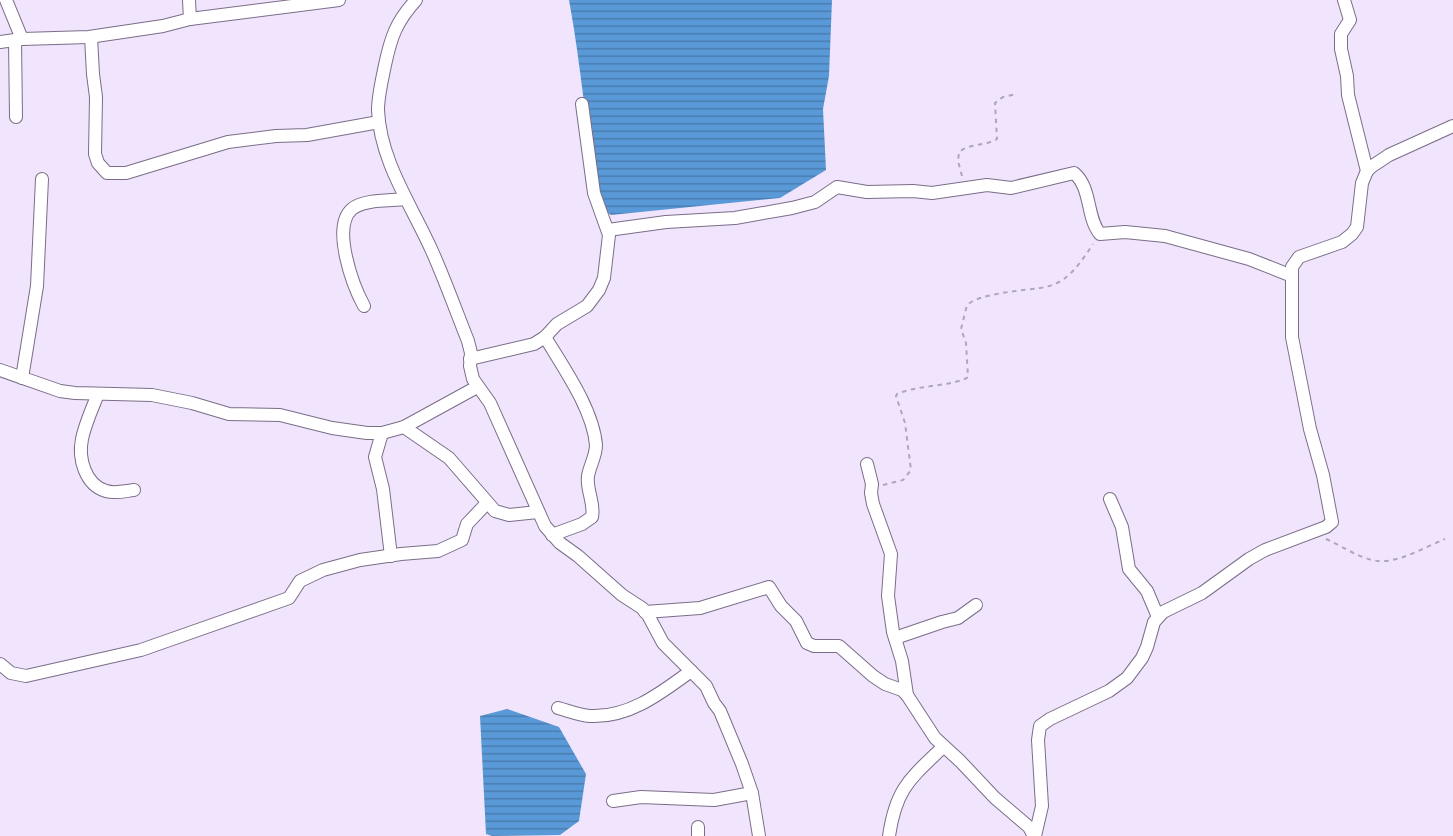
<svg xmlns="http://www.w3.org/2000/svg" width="1453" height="836" viewBox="0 0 1453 836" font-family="Barlow,sans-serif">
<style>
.water{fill:url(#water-rules)}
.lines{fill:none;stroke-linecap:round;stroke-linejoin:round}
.minor-casing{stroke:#7b6d88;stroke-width:14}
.path{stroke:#b0a6b9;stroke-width:2;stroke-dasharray:4.5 4.5;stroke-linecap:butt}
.minor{stroke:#fff;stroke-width:12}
</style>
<defs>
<pattern id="water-rules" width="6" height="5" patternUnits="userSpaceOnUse" patternTransform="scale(1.5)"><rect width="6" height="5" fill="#5a99d7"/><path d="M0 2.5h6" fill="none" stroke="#4a7caf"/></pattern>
</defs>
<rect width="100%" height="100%" fill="#f1e5fd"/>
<g class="water">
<path d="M569,0H832L829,76L823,109L826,170L780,198L611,215L601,207C586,139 582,69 569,0Z"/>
<path d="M507,709L559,727L586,774L579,821L560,835L492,836L486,834L480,716Z"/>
</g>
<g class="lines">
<g class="minor-casing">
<g id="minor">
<path d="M6,0L22,39"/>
<path d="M189,0L190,19"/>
<path d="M416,0C396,22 391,37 385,65C382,80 378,96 378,110C380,161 412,206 432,251C445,280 456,311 468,341L471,353L470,366L473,379L490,403L545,526L560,543L578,556L622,595L642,608L648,615L663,643L706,686L714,703L720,711L742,764L752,793L759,836"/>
<path d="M1344,0L1350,20L1341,34V49L1347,76L1348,95L1367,171"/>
<path d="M91,37L93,74L96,97L95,154L98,163L107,173H126L228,142L276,136L307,135L379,122"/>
<path d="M15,40L16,117"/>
<path d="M0,42L22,39L89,37L163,26L190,19L339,0"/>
<path d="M608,230L666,222L735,218L792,208L815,202L837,187L867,192L913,191L932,193L987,185L1011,188L1074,173C1092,188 1086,217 1100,234L1125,232L1165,236L1249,259L1292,276"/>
<path d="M364,306C353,286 331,227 352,209C364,199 390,201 406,199"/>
<path d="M545,337C563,367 593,409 596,445C596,456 590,465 588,476C586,490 595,503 592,517L582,524L552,535"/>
<path d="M470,359L534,344L545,337L557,324L587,306L599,290L604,278L609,235L594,193L582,104"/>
<path d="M0,370L60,391L75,393L152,395L192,403L229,414L280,415L332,428L367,433H382L404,427L477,387"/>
<path d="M22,378L37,286L42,179"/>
<path d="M98,394C92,409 85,424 82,439C78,458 85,485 106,491C115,494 125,491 134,490"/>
<path d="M404,427L449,458L495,511L509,515L538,512"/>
<path d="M382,433L375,457L383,489L391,556"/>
<path d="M867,464L872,484L871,493L873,504L891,554L888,596L893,632L902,661L907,695"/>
<path d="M1110,499L1122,527L1129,569L1147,591L1158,617"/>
<path d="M645,612L700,608L769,587L781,606L796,621L807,643L814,646H839L873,676L885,684L902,690L907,695L935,738L960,761L995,798L1029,827L1034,836"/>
<path d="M895,638L942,622L958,618L976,605"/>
<path d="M0,664L11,673L26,676L141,650L289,598L300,581L323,570L360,560L401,554L438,551L462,540L467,524L487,503"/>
<path d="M558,708C569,711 579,715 590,716C629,718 661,693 691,671"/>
<path d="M613,801L641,797L714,800L752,793"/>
<path d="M698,827V836"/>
<path d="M889,836C896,788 910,779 943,747"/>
<path d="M1035,836L1042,806L1038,740L1040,726L1050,719L1109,691L1127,678L1142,658L1147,647L1154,622L1163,612L1202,593L1249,559L1265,550L1326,527L1332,522L1323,475L1310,429L1292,337V267L1299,257L1342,242L1352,234L1357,227L1362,183L1367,171L1371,167L1389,155L1453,126"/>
</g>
</g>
<g class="path">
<path d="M962,176L958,161L959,152C970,143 986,146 997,139L995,103L1003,97L1016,94"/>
<path d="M883,485L903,480L911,470L905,423L896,396L897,394C916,385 956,386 968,377L966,343L961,329L967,305C974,299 983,297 992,295C1048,283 1058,299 1093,244"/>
<path d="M1326,539C1342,546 1360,559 1378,561C1399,563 1425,547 1445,539"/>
</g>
<use href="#minor" class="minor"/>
</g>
</svg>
